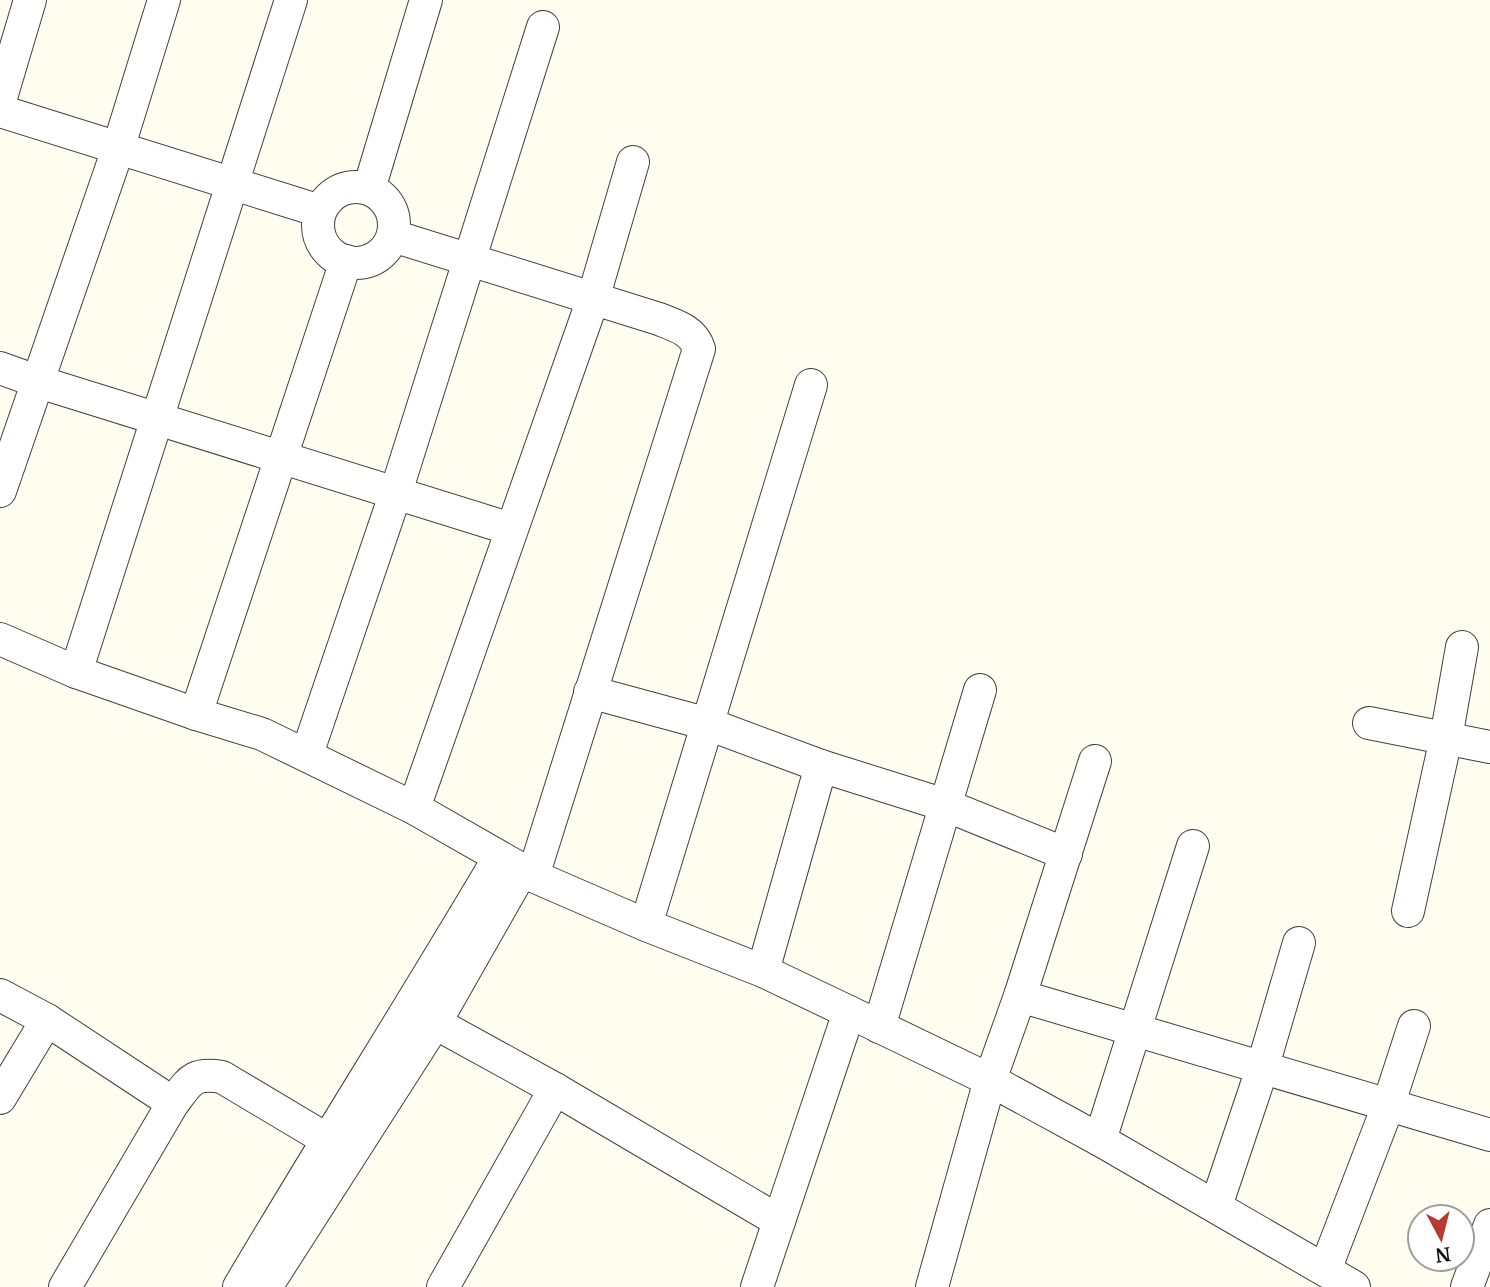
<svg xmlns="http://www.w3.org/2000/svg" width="1490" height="1287" viewBox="0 0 1490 1287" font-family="Merriweather,serif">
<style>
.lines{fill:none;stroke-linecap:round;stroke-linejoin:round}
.minor-casing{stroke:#414141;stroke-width:34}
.minor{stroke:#fff;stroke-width:32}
</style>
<rect width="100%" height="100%" fill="#fefdf0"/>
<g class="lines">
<g class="minor-casing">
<g id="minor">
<path d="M0,101L30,0"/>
<path d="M0,111L320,211"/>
<circle cx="356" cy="225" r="38"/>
<path d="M369,189L426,0"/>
<path d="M393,236L659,319C676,326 693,330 699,349L533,876"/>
<path d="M0,368L39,382L511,529"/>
<path d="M0,491L118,149L164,0"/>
<path d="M0,639L76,672L196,714L262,734L414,808L533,876L646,925L763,971L849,1012L990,1080L1100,1140L1354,1287"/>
<path d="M76,672L291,0"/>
<path d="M590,692L708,724L821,766L945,805L1066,854"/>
<path d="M196,714L346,261"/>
<path d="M1369,723L1490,747"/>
<path d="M307,754L395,495L543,27"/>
<path d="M414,808L593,299L633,162"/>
<path d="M1408,911L1446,738L1462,647"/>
<path d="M646,925L811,385"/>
<path d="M763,971L821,766"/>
<path d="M0,995L47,1020"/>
<path d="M1020,996L1490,1135"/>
<path d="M417,1013L555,1089L779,1221"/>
<path d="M879,1027L980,690"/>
<path d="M0,1098L47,1020L173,1103"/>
<path d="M1100,1140L1193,846"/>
<path d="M1216,1206L1262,1069L1299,943"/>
<path d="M1325,1270L1388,1106L1414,1026"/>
<path d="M65,1287L173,1103C190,1081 192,1072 222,1077L326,1139"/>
<path d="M239,1287C324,1143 414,1002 499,858"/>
<path d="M266,1287L435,1023L522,870"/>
<path d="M443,1287L555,1089"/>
<path d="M757,1287L849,1012"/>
<path d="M932,1287L990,1080L1020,996L1095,761"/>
<path d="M1467,1287L1490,1225"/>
</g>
</g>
<use href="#minor" class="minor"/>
</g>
<g transform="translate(1441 1238) rotate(173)"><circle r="33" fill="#ffffff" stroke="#9f9f9f" stroke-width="2"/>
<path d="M0-5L12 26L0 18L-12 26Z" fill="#b53a2f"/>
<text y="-10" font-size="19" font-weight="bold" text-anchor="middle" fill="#0e0e0e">N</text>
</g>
</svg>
